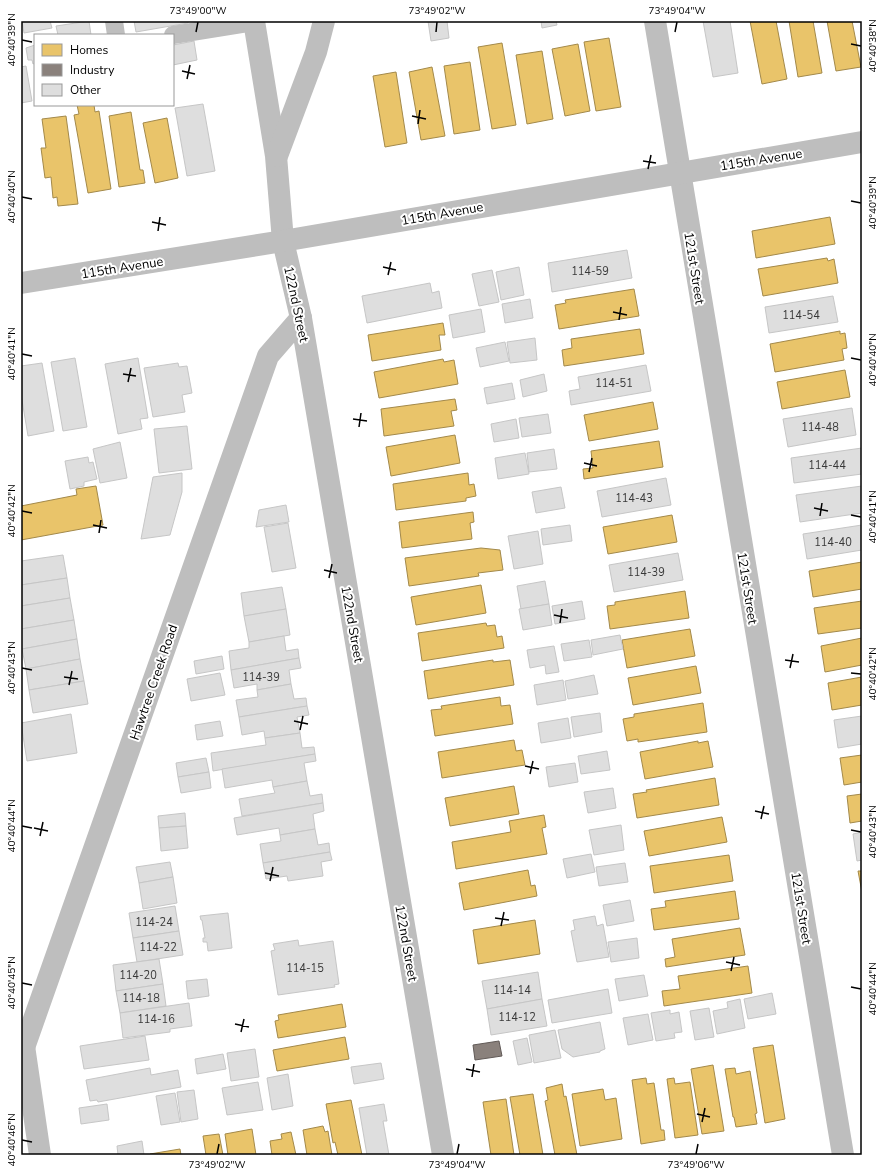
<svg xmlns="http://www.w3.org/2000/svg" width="883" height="1176" viewBox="0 0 883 1176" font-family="'Nunito Sans',sans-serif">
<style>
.homes{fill:#e9c46a;stroke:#a3894a}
.industry{fill:#8a817c;stroke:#615a57}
.building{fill:#dedede;stroke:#c6c6c6}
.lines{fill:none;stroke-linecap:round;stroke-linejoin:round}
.service{stroke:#bebebe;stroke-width:18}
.minor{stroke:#bebebe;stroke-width:22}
.ticks{fill:none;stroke:#000;stroke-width:1.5}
.labels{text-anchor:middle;stroke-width:4;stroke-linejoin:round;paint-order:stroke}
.number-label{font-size:11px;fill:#383838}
.street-label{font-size:13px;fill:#000;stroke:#fff}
.neatline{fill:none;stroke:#000;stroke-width:1.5}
.ticks-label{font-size:10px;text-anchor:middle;fill:#000}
</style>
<rect width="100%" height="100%" fill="#fff"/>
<g class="homes">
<path d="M750,21H776L787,79L762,84Z"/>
<path d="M789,21H813L822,73L798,77Z"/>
<path d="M827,21H852L861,67L836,71Z"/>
<path d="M609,38L621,107L596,111L584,42Z"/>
<path d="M502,43L516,125L492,129L478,47Z"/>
<path d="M578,44L590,111L565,116L552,49Z"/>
<path d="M542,51L553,119L527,124L516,55Z"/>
<path d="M470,62L480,130L454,134L444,66Z"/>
<path d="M432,67L445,136L421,140L409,72Z"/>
<path d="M396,72L407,143L385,147L373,76Z"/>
<path d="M77,105H94L95,112L99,111L111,189L88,193L74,115L79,114Z"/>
<path d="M131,112L140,170H143L145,183L119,187L109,116Z"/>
<path d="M66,116L78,204L58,206L57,197L53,198L51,177L45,178L41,148H46L42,119Z"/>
<path d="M167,118L178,178L155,183L143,123Z"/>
<path d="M830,217L835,244L756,258L752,231Z"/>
<path d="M827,258L828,261L834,259L838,283L763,296L758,269Z"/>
<path d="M634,289L639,316L559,329L555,305L566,303L565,300Z"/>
<path d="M443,323L445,335H439L441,350L372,361L368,335Z"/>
<path d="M640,329L644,354L564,366L562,350L572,348L571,339Z"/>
<path d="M840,331V334L845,333L847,348L842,349L844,360L775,372L770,344Z"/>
<path d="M443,359L444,362L454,360L458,384L379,398L374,372Z"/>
<path d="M845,370L850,397L782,409L777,382Z"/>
<path d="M455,399L457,410L451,411L454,426L384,436L381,409Z"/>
<path d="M653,402L658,429L589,441L584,415Z"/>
<path d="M455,435L460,463L391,476L386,447Z"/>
<path d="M659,441L663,467L584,479L583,469L593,468L591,451Z"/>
<path d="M468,473L469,485L474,484L476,496L466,498V501L396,510L393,484Z"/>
<path d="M96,486L103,525L21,540V506L77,495L76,489Z"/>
<path d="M473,512L474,522L470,523L472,539L402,548L399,522Z"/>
<path d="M672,515L677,542L608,554L603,527Z"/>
<path d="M481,548L500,550L503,570L478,573L479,576L409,586L405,558Z"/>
<path d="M862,562V589L813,597L809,571Z"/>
<path d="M481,585L486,613L416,625L411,597Z"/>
<path d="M685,591L689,618L610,629L607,606L615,605V602Z"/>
<path d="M862,601V628L818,634L814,608Z"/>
<path d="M486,623L487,626L495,625L497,637L502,636L504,648L422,661L418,633Z"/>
<path d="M690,629L695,656L627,668L622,640Z"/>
<path d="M862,638V665L825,672L821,646Z"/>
<path d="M493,660V662L510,660L514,685L428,699L424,671Z"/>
<path d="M696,666L701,693L633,705L628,678Z"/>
<path d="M862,677V705L832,710L828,683Z"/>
<path d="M500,697L501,706L510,705L513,724L435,736L431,710L442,709L441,706Z"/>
<path d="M703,703L707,732L638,742V739L627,741L623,719L634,717V714Z"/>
<path d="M514,740L516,751L522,750L525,765L442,778L438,752Z"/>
<path d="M698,741V743L708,741L713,767L645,779L640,752Z"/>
<path d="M862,755V782L844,785L840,758Z"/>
<path d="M715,778L719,805L637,818L633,794L647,792L646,790Z"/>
<path d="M514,786L519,814L450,826L445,798Z"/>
<path d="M862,794V821L850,823L847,796Z"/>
<path d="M544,815L546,827L542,828L547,854L456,869L452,842L511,832L509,821Z"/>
<path d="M722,817L727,842L649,856L644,831Z"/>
<path d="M729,855L733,881L654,893L650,866Z"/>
<path d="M528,870L531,886L535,885L537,896L464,910L459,883Z"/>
<path d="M858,871H862V892Z"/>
<path d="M735,891L739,919L654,930L651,909L666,907L665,901Z"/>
<path d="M535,920L540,954L478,964L473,930Z"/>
<path d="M740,928L745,955L666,967L665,959L675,957L672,939Z"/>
<path d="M748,966L752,993L664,1006L662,991L680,989L678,976Z"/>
<path d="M342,1004L346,1027L278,1038L275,1021L279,1020L278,1015Z"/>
<path d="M345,1037L349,1059L277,1071L273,1050Z"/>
<path d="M773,1045L785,1119L765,1123L753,1048Z"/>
<path d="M713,1065L724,1131L702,1134L691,1069Z"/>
<path d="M735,1068L736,1074L750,1071L757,1113L755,1114L757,1124L736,1127L734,1117H733L725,1069Z"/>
<path d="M646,1078L647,1084L654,1083L661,1130H664L665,1140L641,1144L632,1080Z"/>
<path d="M674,1078L675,1084L690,1082L698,1135L675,1138L667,1079Z"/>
<path d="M562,1084L564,1097L566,1096L577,1155H555L545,1101L548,1100L546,1088Z"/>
<path d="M603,1089L605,1100L616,1098L622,1139L580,1146L572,1094Z"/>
<path d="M533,1094L543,1155H520L510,1097Z"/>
<path d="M506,1099L514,1155H491L483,1102Z"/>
<path d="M351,1100L362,1155H338L335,1142L333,1143L326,1104Z"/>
<path d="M323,1126L325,1132L328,1131L332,1155H307L303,1130Z"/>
<path d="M252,1129L256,1155H228L225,1134Z"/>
<path d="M291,1132L296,1155H272L270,1141L282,1139L281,1134Z"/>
<path d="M219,1134L223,1155H206L203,1136Z"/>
<path d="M180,1149L181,1155H150V1154Z"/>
</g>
<path class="industry" d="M499,1041L502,1056L475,1060L473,1045Z"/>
<g class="building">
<path d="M22,21H50L52,28L24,33Z"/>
<path d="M89,21L91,35H58L56,26Z"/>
<path d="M134,21H188V23L136,32Z"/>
<path d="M428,21H447L449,38L431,41Z"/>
<path d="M541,21H556L557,25L542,28Z"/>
<path d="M703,21H730L738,73L713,77Z"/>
<path d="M194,41L197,60L173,65V45Z"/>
<path d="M35,45V63L33,64L32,60H28L26,48Z"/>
<path d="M26,66L32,101L21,103V67Z"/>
<path d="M203,104L215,171L187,176L175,108Z"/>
<path d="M627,250L632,278L552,292L548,263Z"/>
<path d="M519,267L524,295L501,300L496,272Z"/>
<path d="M492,270L499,302L479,306L472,274Z"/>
<path d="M430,283L432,293L439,291L442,308L367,323L362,296Z"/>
<path d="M833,296L838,322L769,333L765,307Z"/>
<path d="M530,299L533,318L505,323L502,304Z"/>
<path d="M481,309L485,332L453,338L449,315Z"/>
<path d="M535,338L537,360L510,363L507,342Z"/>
<path d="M505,342L509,361L480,367L476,348Z"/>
<path d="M75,358L87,427L63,431L51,362Z"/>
<path d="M138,358L148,418L140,419L142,429L118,434L105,364Z"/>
<path d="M42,363L54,431L28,436L21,394V366Z"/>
<path d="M178,363L179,367L187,366L192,393L182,395L185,412L153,417L144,368Z"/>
<path d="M646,365L651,391L571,405L569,391L580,389L578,377Z"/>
<path d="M544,374L547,391L523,397L520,380Z"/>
<path d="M512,383L515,399L487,404L484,388Z"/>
<path d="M852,408L856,435L788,447L783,419Z"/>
<path d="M548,414L551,433L522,437L519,418Z"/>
<path d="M516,419L519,438L494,442L491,424Z"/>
<path d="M187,426L192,469L159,473L154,429Z"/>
<path d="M120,442L127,478L100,483L93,449Z"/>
<path d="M862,448V460H861L862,474L794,483L791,458Z"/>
<path d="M554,449L557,469L529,472L527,453Z"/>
<path d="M525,453L529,474L498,479L495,458Z"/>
<path d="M88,457L89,463L93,462L97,479L84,482V486L70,489L65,461Z"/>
<path d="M182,473V492L170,535L141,539L153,477Z"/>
<path d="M666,478L671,505L602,517L597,491Z"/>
<path d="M862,486V513L800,522L796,495Z"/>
<path d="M561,487L565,508L536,513L532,492Z"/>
<path d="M286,505L289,522L256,527L259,510Z"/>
<path d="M288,523L296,568L272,572L264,527Z"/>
<path d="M570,525L572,541L543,545L541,529Z"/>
<path d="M862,525V550L807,559L803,534Z"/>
<path d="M538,531L543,564L514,569L508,536Z"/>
<path d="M678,553L683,580L614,592L609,565Z"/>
<path d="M63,555L67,578L21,585V561Z"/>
<path d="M67,578L70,598L21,606V585Z"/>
<path d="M545,581L549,604L521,609L517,586Z"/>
<path d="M282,587L286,609L244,616L241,593Z"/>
<path d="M70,598L74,620L21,629V606Z"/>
<path d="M582,601L585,619L555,624L552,606Z"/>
<path d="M549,604L552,625L523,630L519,609Z"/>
<path d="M286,609L290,635L249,642L244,616Z"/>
<path d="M74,620L77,639L22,649L21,629Z"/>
<path d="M620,635L623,649L593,655L591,640Z"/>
<path d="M284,636L286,651L298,649L299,658L231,670L229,651L249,648V642Z"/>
<path d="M77,639L80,659L26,669L22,649Z"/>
<path d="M589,640L592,657L564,661L561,644Z"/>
<path d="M554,646L559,672L546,674L545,665L530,668L527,650Z"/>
<path d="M222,656L224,669L196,674L194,661Z"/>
<path d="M299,658L301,668L289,670L291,684L257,690V684L234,688L231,670Z"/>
<path d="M80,659L84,681L29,690L26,669Z"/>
<path d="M220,673L225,695L191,701L187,679Z"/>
<path d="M594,675L598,694L568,699L565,681Z"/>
<path d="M563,680L566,700L537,705L534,685Z"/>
<path d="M84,681L88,704L33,713L29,690Z"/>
<path d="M291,684L294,699L306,698L307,706L239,717L236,700L258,697L257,690Z"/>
<path d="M307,706L309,715L297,717L300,733L265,738L264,731L242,735L239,717Z"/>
<path d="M600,713L602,732L574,737L571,717Z"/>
<path d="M71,714L77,753L27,761L21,723Z"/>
<path d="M862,716V744L838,748L834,720Z"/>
<path d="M568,718L571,738L541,743L538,723Z"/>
<path d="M220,721L223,736L197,740L195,725Z"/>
<path d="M300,733L302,748L314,747L315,754L213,771L211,753L266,745L265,738Z"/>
<path d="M607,751L610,770L581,774L578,756Z"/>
<path d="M315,754L316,761L304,763L307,781L273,787L272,780L225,788L222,769Z"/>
<path d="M206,758L209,772L178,777L176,763Z"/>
<path d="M575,763L578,782L549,787L546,767Z"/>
<path d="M209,772L211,788L181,793L178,777Z"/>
<path d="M307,781L310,796L322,794L323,803L242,816L239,799L275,793L273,787Z"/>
<path d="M613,788L616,808L588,813L584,792Z"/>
<path d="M323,803L324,811L313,814L315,829L280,835L279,828L237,835L234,818Z"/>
<path d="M185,813L186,826L159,828L158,816Z"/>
<path d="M621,825L624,850L594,855L589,830Z"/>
<path d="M186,826L188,848L161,851L159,828Z"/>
<path d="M315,829L318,845L329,843L330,852L263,863L260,844L281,841L280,835Z"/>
<path d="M862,832V860L857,861L853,834Z"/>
<path d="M330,852L332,860L321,862L323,876L288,881L287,876L266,879L263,863Z"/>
<path d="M591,854L595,872L567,878L563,859Z"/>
<path d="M170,862L173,877L139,883L136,867Z"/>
<path d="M625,863L628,882L599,886L596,867Z"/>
<path d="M173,877L177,903L143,909L139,883Z"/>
<path d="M630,900L634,921L607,926L603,905Z"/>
<path d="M175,906L179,931L133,938L129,913Z"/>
<path d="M228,913L232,948L208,951L207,942H203V938H205L202,920H201L200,916Z"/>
<path d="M595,916L597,926L603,924L609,957L577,962L571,931L575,930L573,920Z"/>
<path d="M179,931L183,955L137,962L133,938Z"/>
<path d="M637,938L639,958L611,962L608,942Z"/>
<path d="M298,940L299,946L333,941L339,984L334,985L335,987L278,995L271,951L275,950L273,944Z"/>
<path d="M159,959L163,984L116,991L113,965Z"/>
<path d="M538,972L542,999L487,1009L482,981Z"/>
<path d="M644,975L648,996L619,1001L615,979Z"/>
<path d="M207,979L209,996L188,999L186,981Z"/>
<path d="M163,984L166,1006L120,1013L116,991Z"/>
<path d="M608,989L612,1013L552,1023L548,1000Z"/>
<path d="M772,993L776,1014L748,1019L744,999Z"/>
<path d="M542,999L547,1026L491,1035L487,1009Z"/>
<path d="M740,999L745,1028L717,1034L713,1011L728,1008L727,1002Z"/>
<path d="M189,1003L192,1026L170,1029V1032L123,1038L120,1013Z"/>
<path d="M709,1008L714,1037L695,1040L690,1011Z"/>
<path d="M670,1010V1014L679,1012L682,1032L674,1033L675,1038L656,1041L651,1013Z"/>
<path d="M648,1014L653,1040L628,1045L623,1018Z"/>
<path d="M600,1022L605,1049L600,1051V1052L573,1057L562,1049L558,1030Z"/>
<path d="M555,1030L561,1058L534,1063L529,1035Z"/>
<path d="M145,1036L149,1060L84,1069L80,1046Z"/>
<path d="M527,1038L532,1062L518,1065L513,1041Z"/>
<path d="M255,1049L259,1077L231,1081L227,1053Z"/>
<path d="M223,1054L226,1069L197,1074L195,1059Z"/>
<path d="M381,1063L384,1079L354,1084L351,1067Z"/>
<path d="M150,1068L151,1075L178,1070L181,1087L98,1102L97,1100L90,1101L86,1080Z"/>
<path d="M288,1074L293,1106L272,1110L267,1078Z"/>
<path d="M258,1082L263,1110L227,1115L222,1088Z"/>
<path d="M194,1090L198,1119L181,1122L177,1092Z"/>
<path d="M175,1093L180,1122L161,1125L156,1096Z"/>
<path d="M107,1104L109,1120L81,1124L79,1108Z"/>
<path d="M384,1104L387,1121H383L389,1155H367L359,1108Z"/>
<path d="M142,1141L144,1155H118L117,1146Z"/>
</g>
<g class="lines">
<g class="service">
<path d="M114,21L116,35"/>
<path d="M173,35L254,22"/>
</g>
<g class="minor">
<path d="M254,21L276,156L283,241L301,318L443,1155"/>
<path d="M655,21L843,1155"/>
<path d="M277,156L316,52L324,21"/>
<path d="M21,283L283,241L862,142"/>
<path d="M23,1039L40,1155"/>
<path d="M21,1056L268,356L301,318"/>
</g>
</g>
<path class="ticks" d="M196,32L198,22M436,32L437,22M675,32L677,22M22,40L32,42M851,44L861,46M182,71L195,74M187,79L190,65M412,116L426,119M418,124L420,110M643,161L656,163M648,169L651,155M22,197L32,199M851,201L861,203M152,222L166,225M158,231L160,217M383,267L396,270M388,275L391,262M613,312L627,315M619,320L621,307M22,354L32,356M851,358L861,360M123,374L136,376M128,382L131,368M353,419L367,421M359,427L361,413M584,463L597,466M589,472L592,458M814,508L828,511M22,511L32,513M851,515L861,517M820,516L822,503M93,525L107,528M99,533L101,520M324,570L337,573M329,578L332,564M554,615L568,618M560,623L562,609M785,660L799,662M22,668L32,670M790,668L793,654M851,673L861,674M64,677L78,679M69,685L72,671M294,721L308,724M300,730L303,716M525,766L539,769M530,774L533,761M755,811L769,814M761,819L764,806M22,826L32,828M34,828L48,831M851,830L861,832M40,836L43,822M265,873L279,876M270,881L273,867M495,918L509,920M501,926L504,912M726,962L740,965M731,971L734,957M22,983L32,985M851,987L861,989M235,1024L249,1027M241,1032L244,1019M466,1069L480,1072M472,1077L474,1064M697,1114L710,1117M702,1122L705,1108M22,1140L32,1142M217,1154L219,1144M457,1154L459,1144M696,1154L698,1144"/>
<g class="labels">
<g class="number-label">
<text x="590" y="275">114-59</text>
<text x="801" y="319">114-54</text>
<text x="614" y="387">114-51</text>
<text x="820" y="431">114-48</text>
<text x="827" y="469">114-44</text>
<text x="634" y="502">114-43</text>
<text x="833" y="546">114-40</text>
<text x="646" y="576">114-39</text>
<text x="261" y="681">114-39</text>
<text x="154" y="926">114-24</text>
<text x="158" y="951">114-22</text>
<text x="305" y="972">114-15</text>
<text x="138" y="979">114-20</text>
<text x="512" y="994">114-14</text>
<text x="141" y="1002">114-18</text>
<text x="517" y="1021">114-12</text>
<text x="156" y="1023">114-16</text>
</g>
<g class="street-label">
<text transform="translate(761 159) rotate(-9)" y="5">115th Avenue</text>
<text transform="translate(442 213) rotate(-10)" y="5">115th Avenue</text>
<text transform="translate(122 267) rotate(-9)" y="5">115th Avenue</text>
<text transform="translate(695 268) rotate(81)" y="5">121st Street</text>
<text transform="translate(297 304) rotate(78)" y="5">122nd Street</text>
<text transform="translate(748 588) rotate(81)" y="5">121st Street</text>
<text transform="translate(353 624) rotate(80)" y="5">122nd Street</text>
<text transform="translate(153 682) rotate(-71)" y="5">Hawtree Creek Road</text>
<text transform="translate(802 908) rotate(81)" y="5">121st Street</text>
<text transform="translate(407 943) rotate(80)" y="5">122nd Street</text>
</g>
</g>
<rect width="883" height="1176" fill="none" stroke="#ffffff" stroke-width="44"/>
<rect x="34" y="34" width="140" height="72" fill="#ffffff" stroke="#999999"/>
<rect x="42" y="44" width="20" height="12" fill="#e9c46a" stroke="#999999"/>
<text x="70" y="54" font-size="12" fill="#000000">Homes</text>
<rect x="42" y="64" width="20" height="12" fill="#8a817c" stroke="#999999"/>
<text x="70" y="74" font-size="12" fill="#000000">Industry</text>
<rect x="42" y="84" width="20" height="12" fill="#dedede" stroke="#999999"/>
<text x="70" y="94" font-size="12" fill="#000000">Other</text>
<rect x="22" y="22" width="839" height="1132" class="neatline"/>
<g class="ticks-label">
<text x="198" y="14">73°49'00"W</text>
<text x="437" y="14">73°49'02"W</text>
<text x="677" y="14">73°49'04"W</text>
<text transform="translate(11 40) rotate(-90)" y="4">40°40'39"N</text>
<text transform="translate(872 46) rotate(-90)" y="4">40°40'38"N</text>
<text transform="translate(11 197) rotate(-90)" y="4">40°40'40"N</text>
<text transform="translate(872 203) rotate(-90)" y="4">40°40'39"N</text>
<text transform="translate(11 354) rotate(-90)" y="4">40°40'41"N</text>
<text transform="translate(872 360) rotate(-90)" y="4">40°40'40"N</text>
<text transform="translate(11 511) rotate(-90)" y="4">40°40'42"N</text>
<text transform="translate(872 517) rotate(-90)" y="4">40°40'41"N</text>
<text transform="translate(11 668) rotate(-90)" y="4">40°40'43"N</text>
<text transform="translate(872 674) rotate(-90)" y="4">40°40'42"N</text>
<text transform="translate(11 826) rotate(-90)" y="4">40°40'44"N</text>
<text transform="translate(872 832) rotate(-90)" y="4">40°40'43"N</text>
<text transform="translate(11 983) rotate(-90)" y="4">40°40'45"N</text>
<text transform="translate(872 989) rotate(-90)" y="4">40°40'44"N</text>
<text transform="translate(11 1140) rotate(-90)" y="4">40°40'46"N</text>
<text x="217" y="1168">73°49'02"W</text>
<text x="457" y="1168">73°49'04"W</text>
<text x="696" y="1168">73°49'06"W</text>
</g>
</svg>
